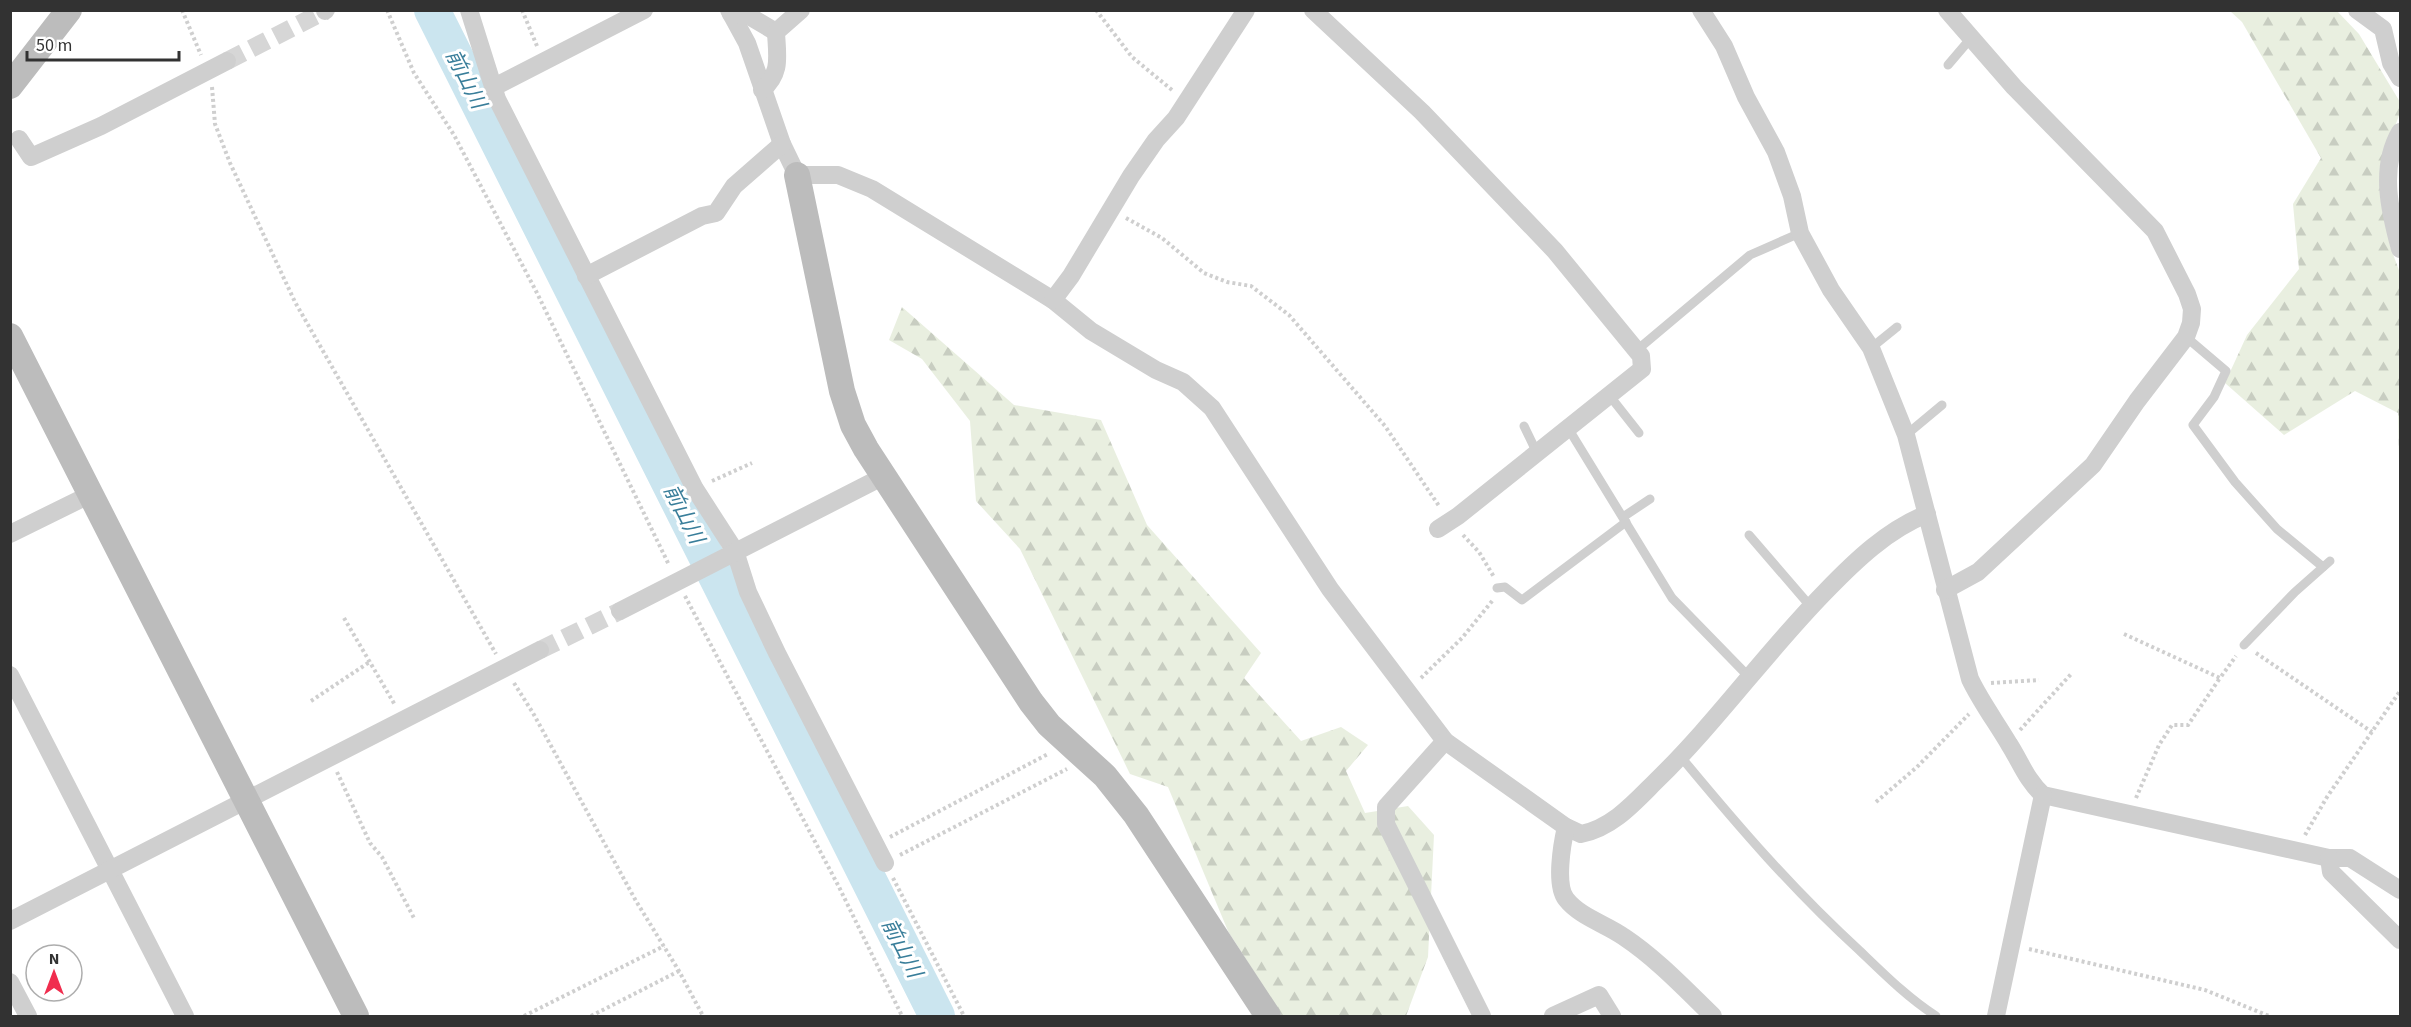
<svg xmlns="http://www.w3.org/2000/svg" width="2411" height="1027" viewBox="0 0 2411 1027" font-family="'Source Sans 3','Noto Sans JP',sans-serif">
<style>
.forest{fill:url(#forest-firs)}
.lines{fill:none;stroke-linecap:round;stroke-linejoin:round}
.river{stroke:#cbe5ef;stroke-width:36}
.street-tunnel{stroke:#d6d6d6;stroke-width:18;stroke-dasharray:18 9;stroke-linecap:butt}
.path{stroke:#cfcfcf;stroke-width:4;stroke-dasharray:3 3;stroke-linecap:butt}
.lane{stroke:#cfcfcf;stroke-width:9}
.street{stroke:#cfcfcf;stroke-width:18}
.secondary{stroke:#bcbcbc;stroke-width:26}
.labels{text-anchor:middle;stroke-width:6;stroke-linejoin:round;paint-order:stroke}
.water-label{font-size:21px;font-style:italic;fill:#397e9a;stroke:#fff}
</style>
<defs>
<pattern id="forest-firs" width="22" height="20" patternUnits="userSpaceOnUse" patternTransform="scale(1.5)"><rect width="22" height="20" fill="#e9efe0"/><path d="M5 1l3.5 6h-7zM16 11l3.5 6h-7z" fill="#c8cdc1"/></pattern>
</defs>
<rect width="100%" height="100%" fill="#fff"/>
<g class="forest">
<path d="M2230,11H2337L2359,34L2400,102V113L2381,163L2390,246L2400,273V513L2398,413L2355,391L2284,435L2225,383L2247,335L2299,269L2293,204L2321,158L2242,22Z"/>
<path d="M902,307L1014,405L1101,420L1147,525L1261,653L1244,678L1301,741L1341,727L1368,745L1346,771L1365,813L1408,806L1434,835L1428,957L1406,1016H1282L1228,931L1168,787L1130,774L1020,549L976,501L970,421L922,359L889,340Z"/>
</g>
<g class="lines">
<path class="river" d="M432,10L937,1016"/>
<g class="street-tunnel">
<path d="M227,61L325,11"/>
<path d="M540,650L620,611"/>
</g>
<g class="path">
<path d="M182,10L201,55"/>
<path d="M387,10L414,73L454,135L537,293L669,565"/>
<path d="M522,10L537,46"/>
<path d="M1096,10L1132,57L1172,90"/>
<path d="M212,87L215,124L230,163L295,302L496,654"/>
<path d="M1126,218L1162,238L1204,273L1227,282L1251,286L1289,315L1385,426L1439,506"/>
<path d="M712,481L752,463"/>
<path d="M1463,535L1479,552L1494,577"/>
<path d="M685,596L839,887L902,1016"/>
<path d="M344,618L395,705"/>
<path d="M2124,634L2220,678L2236,656"/>
<path d="M2256,653L2372,732"/>
<path d="M1421,678L1462,638L1493,600"/>
<path d="M514,683L533,713L636,901L679,971L703,1016"/>
<path d="M1991,683L2039,680"/>
<path d="M311,701L371,661"/>
<path d="M2020,730L2072,673"/>
<path d="M337,772L370,843L382,857L415,920"/>
<path d="M2136,798L2159,745L2172,725H2188L2220,678"/>
<path d="M1876,802L1917,767L1969,714"/>
<path d="M2305,835L2327,797L2400,691"/>
<path d="M890,837L1048,754"/>
<path d="M900,855L1067,769"/>
<path d="M893,878L964,1016"/>
<path d="M2029,949L2205,990L2269,1016"/>
<path d="M524,1016L664,946"/>
<path d="M591,1016L679,971"/>
</g>
<g class="lane">
<path d="M1948,65L1971,38"/>
<path d="M2186,337L2226,371L2214,397L2193,425L2235,482L2277,529L2323,567"/>
<path d="M1871,348L1897,327"/>
<path d="M1637,350L1750,255L1800,233"/>
<path d="M1609,395L1639,433"/>
<path d="M1524,426L1537,453"/>
<path d="M1568,428L1672,598L1749,677"/>
<path d="M1906,435L1942,405"/>
<path d="M1623,517L1650,499"/>
<path d="M1749,535L1811,607"/>
<path d="M1497,588L1505,587L1522,600L1626,522"/>
<path d="M2244,645L2295,592L2330,561"/>
<path d="M1681,757C1739,827 1793,890 1860,951C1884,974 1908,998 1936,1016"/>
</g>
<g class="street">
<path d="M469,10L497,99L695,489L735,551L748,592L777,653L885,863"/>
<path d="M729,10L747,43L782,144L797,175H838L872,189L1053,300L1091,331L1156,370L1183,382L1212,408L1330,589L1445,741L1566,827L1581,834C1612,828 1634,803 1655,782C1716,723 1766,652 1826,591C1855,561 1887,530 1927,514"/>
<path d="M1313,10L1422,112L1555,251L1641,356L1642,369L1458,516L1438,529"/>
<path d="M1701,10L1724,46L1746,97L1776,152L1792,196L1800,233L1831,290L1871,348L1906,435L1970,679C1981,702 1996,722 2009,744C2020,761 2027,781 2043,795L2329,858H2350L2400,890"/>
<path d="M2357,10L2383,29L2391,63L2400,78"/>
<path d="M325,11L326,10"/>
<path d="M731,14L749,16L776,32"/>
<path d="M494,87L644,10"/>
<path d="M762,90C782,73 777,56 776,32L801,10"/>
<path d="M2400,132C2379,168 2390,212 2400,249"/>
<path d="M19,139L31,157L101,126L227,61"/>
<path d="M586,276L702,216L716,213L734,186L782,144"/>
<path d="M1053,300L1071,276L1131,176L1156,140L1176,118L1246,10"/>
<path d="M10,534L89,495"/>
<path d="M1945,590L1978,572L2093,465L2137,401L2186,337L2191,323L2192,309L2187,294L2155,231L2014,87L1947,10"/>
<path d="M620,611L882,477"/>
<path d="M10,675L185,1016"/>
<path d="M1445,741L1386,807V824L1482,1016"/>
<path d="M1566,827C1562,844 1555,885 1566,899C1580,917 1606,924 1624,937C1657,959 1685,989 1713,1016"/>
<path d="M2329,858L2331,872L2400,940"/>
<path d="M10,921L540,650"/>
<path d="M10,982L28,1016"/>
<path d="M1553,1016L1599,995L1612,1016"/>
<path d="M1996,1016L2043,795"/>
</g>
<g class="secondary">
<path d="M10,86L69,10"/>
<path d="M797,175L842,391L853,425L866,449L1031,702L1049,725L1105,776L1136,815L1268,1016"/>
<path d="M10,336L356,1016"/>
</g>
</g>
<g class="labels">
<g class="water-label">
<text transform="translate(466 79) rotate(63)" y="7">前山川</text>
<text transform="translate(684 514) rotate(63)" y="7">前山川</text>
<text transform="translate(902 948) rotate(63)" y="7">前山川</text>
</g>
</g>
<rect width="2411" height="1027" fill="none" stroke="#323232" stroke-width="24"/>
<g transform="translate(54 973)"><circle r="28" fill="#ffffff" stroke="#adadad" stroke-width="1.5"/>
<path d="M0-4.5L10 22L0 15L-10 22Z" fill="#f02d4e"/>
<text y="-9" font-size="16" font-weight="bold" text-anchor="middle" fill="#323232">N</text>
</g>
<path d="M27 51v9h152v-9" fill="none" stroke="#323232" stroke-width="3"/>
<text x="36" y="51" font-size="18" fill="#323232" stroke="#ffffff" stroke-width="4.5" paint-order="stroke">50 m</text>
</svg>
